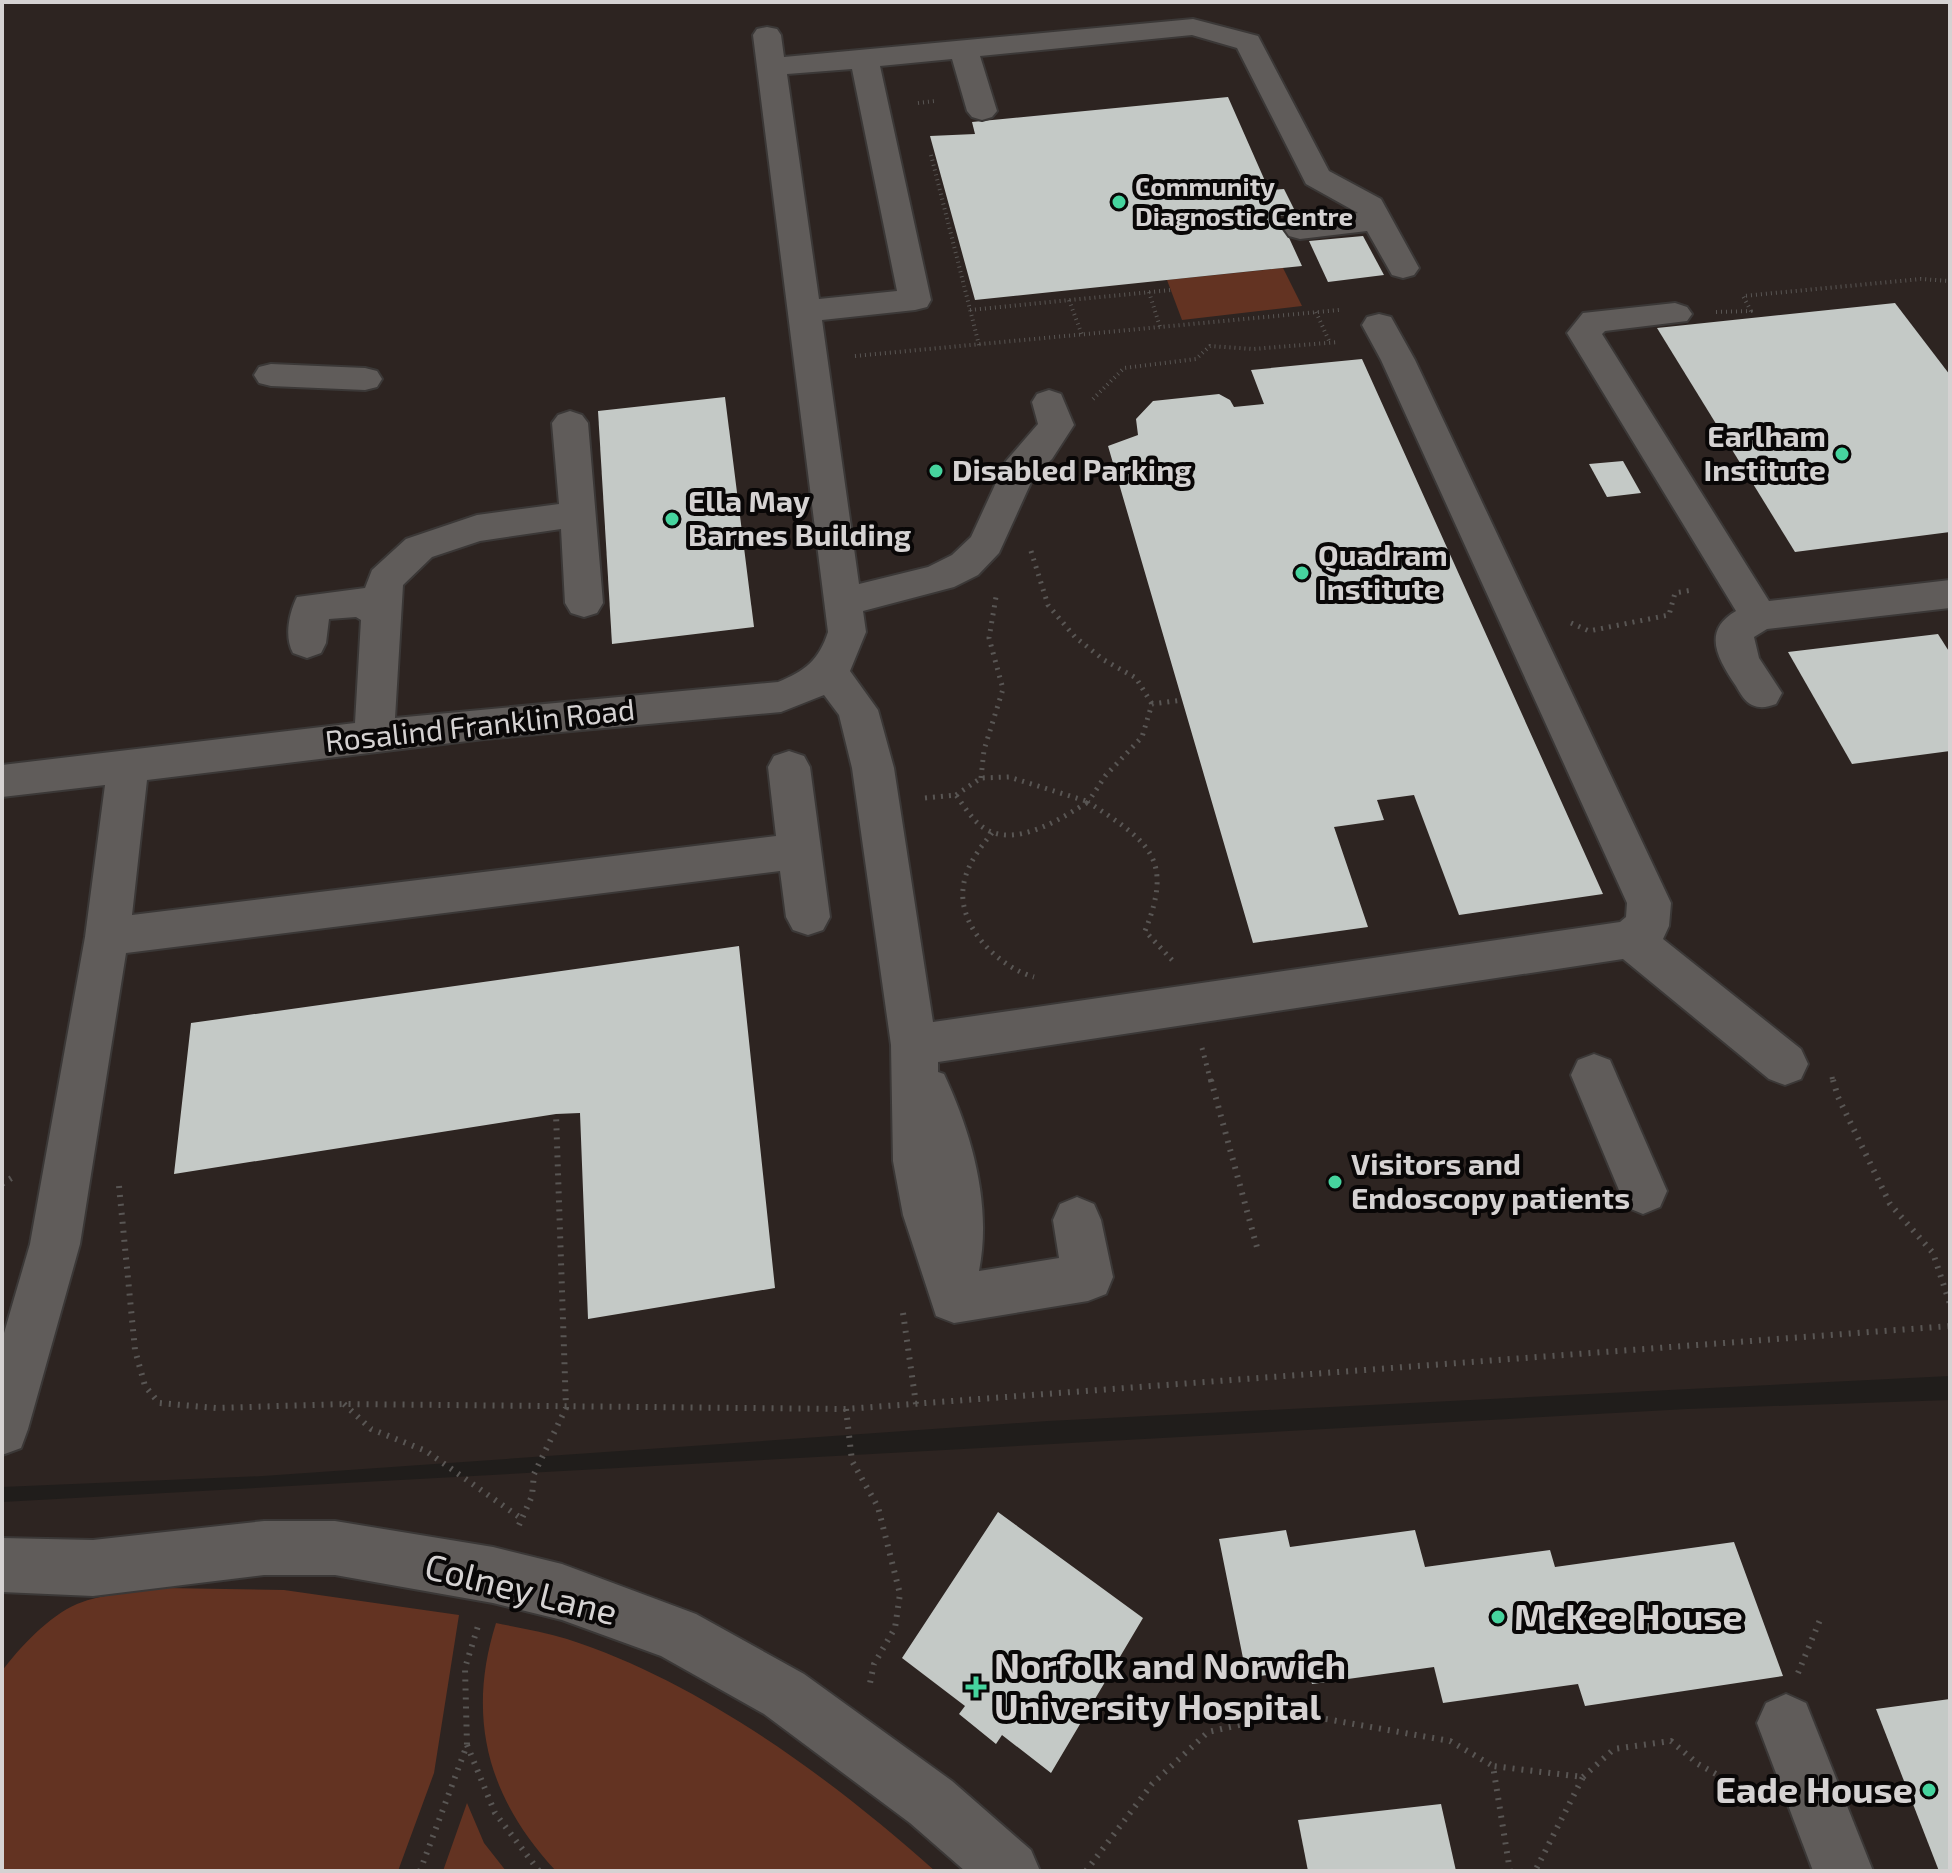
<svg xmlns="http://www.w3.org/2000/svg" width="1952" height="1873" viewBox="0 0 1952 1873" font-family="'Exo 2',sans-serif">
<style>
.built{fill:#2d2421}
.green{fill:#633322}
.building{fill:#c4c9c6}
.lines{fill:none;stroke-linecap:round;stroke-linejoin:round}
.minor-casing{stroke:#3b3837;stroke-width:4}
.path-far2{stroke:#595654;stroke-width:4;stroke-dasharray:1 4;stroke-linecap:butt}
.path-far1{stroke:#595654;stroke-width:5;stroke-dasharray:2 6;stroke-linecap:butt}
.path{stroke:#595654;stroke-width:6;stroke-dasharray:2 7;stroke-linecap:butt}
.minor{fill:#605c5a;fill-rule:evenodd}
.poi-dot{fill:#46d49e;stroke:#090707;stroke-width:3}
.labels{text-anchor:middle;stroke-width:8;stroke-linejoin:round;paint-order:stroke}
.far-poi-label{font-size:26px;font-weight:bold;fill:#d5d2d2;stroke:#090707;text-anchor:start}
.poi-label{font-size:30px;font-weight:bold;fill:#d5d2d2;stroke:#090707;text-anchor:start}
.street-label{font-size:30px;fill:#d5d2d2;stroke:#090707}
.near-street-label{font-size:36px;fill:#d5d2d2;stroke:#090707}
.near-poi-label{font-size:36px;font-weight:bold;fill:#d5d2d2;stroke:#090707;text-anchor:start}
</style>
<rect width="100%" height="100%" fill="#201d1b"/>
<g class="built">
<path d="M2,2H1950V1376L1048,1421L263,1476L2,1487Z"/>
<path d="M1950,1400V1871H2V1502L1687,1409Z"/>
</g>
<g class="green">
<path d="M1283,268L1302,306L1182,320L1167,280Z"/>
<path d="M164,1588L284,1590L459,1615L434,1773L398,1871H2V1671C20,1647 49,1616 77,1604C104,1593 135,1592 164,1588Z"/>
<path d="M496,1623C520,1628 544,1632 567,1639C701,1682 832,1779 935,1871H556C488,1798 466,1718 496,1623Z"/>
<path d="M467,1803L484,1843L506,1871H443Z"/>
</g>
<g class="building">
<path d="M1228,97L1269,190L1284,189L1297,215L1279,216L1302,266L975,300L930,136L975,134L972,122Z"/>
<path d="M1363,236L1384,275L1328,282L1309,241Z"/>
<path d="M1895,303L1950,375V532L1795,552L1657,328Z"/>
<path d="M1362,359L1603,894L1459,915L1414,795L1377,800L1384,820L1334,827L1368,927L1253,943L1108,446L1138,435L1136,419L1153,401L1219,394L1230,400L1234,407L1264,404L1251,370Z"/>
<path d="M725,397L754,627L612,644L598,411Z"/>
<path d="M1623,461L1641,493L1607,497L1589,464Z"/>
<path d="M1938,634L1950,653V751L1852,764L1788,652Z"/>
<path d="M739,946L775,1288L588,1319L580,1113L556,1114L174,1174L191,1023Z"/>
<path d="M998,1512L1143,1618L1051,1773L1002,1735L996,1744L959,1714L965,1706L902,1658Z"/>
<path d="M1286,1530L1290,1547L1415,1530L1425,1567L1550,1550L1555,1567L1734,1542L1783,1676L1585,1706L1578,1684L1443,1703L1434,1667L1312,1684L1308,1669L1247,1678L1219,1539Z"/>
<path d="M1950,1699V1871H1939L1876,1709Z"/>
<path d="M1441,1804L1456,1871H1308L1298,1820Z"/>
</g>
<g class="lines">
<g class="minor-casing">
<g id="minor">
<path d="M1193,19L1258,36L1329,171L1381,199L1419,268L1414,275L1403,278L1392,275L1367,231L1300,239L1289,236L1284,229L1289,222L1358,213L1306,184L1237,48L1192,35L980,56L997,111L992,117L982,120L972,117L967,111L952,59L880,66L931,300L927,307L915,310L822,320L859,584L928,567L952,555L971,537L1006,461L1038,424L1032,402L1037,394L1049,390L1061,394L1074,425L1052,459L1034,476L999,553L978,575L954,587L863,611L866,632L850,671L878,710L894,768L933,1022L1620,922L1626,917L1627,903L1381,360L1362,325L1367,317L1379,314L1391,317L1415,360L1671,903L1669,926L1663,939L1801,1049L1808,1064L1801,1079L1785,1085L1769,1079L1623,959L938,1062V1072L944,1074C972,1134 992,1205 979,1271L1059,1258L1053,1220L1060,1204L1077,1197L1094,1204L1101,1220L1113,1277L1106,1294L1088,1301L954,1323L936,1316L903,1215L893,1161L891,1045L852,768L839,715L824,695L781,712L484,739L147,780L132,915L776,836L768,767L774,756L789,751L804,756L810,767L830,917L823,930L808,935L793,930L786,917L780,871L126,953L80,1244L28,1429L21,1448L2,1455V1340L30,1244L85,937L105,785L2,797V765L355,723L361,620L356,617L329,619L326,643L321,653L307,658L293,653C284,637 289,613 297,597L365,588L372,570L406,539L477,515L559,504L552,423L558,415L570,411L582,415L588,423L603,603L597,613L584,617L571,613L565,603L561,529L480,541L432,557L403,585L395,718L778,682C805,671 819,660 828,632L753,35L757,29L767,27L777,29L781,35L784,57ZM852,69L897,291L819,299L787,74Z"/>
<path d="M1675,303L1687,307L1692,314L1687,321L1605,331L1602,334L1769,601L1950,580V608L1767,629L1754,637L1759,658L1782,693L1776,704C1767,707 1761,709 1752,705C1745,702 1740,693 1736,686C1718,659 1701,631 1736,611L1567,333L1583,313Z"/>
<path d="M271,364L365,368L377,371L382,379L377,387L365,390L271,386L259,383L254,375L259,367Z"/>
<path d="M1594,1054L1610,1060L1667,1191L1660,1207L1643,1214L1626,1207L1571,1075L1578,1060Z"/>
<path d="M264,1521H335L493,1547L562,1564L696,1614L804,1674L952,1781L1031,1850L1040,1871H965L910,1823L764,1714L661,1656L562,1620L493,1603L335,1575H264L93,1596L2,1592V1538L93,1540Z"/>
<path d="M1786,1694L1806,1703L1873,1871H1813L1757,1723L1766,1703Z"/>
</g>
</g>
<g class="path-far2">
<path d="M918,103L935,101"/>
<path d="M931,155L979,345"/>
<path d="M1149,292L1160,327"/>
<path d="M1069,300L1082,335"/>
<path d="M970,310L1171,290"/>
<path d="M1316,312L1330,343"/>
<path d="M1716,312L1751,311L1743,296L1921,279L1950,281"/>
<path d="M855,356L1339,310"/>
<path d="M1093,399L1124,368L1196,359L1210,346L1253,349L1339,342"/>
</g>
<g class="path-far1">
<path d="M1031,551L1048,605L1075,637L1104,660L1136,678L1152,704"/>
<path d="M1571,623L1589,631L1669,615L1675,593L1692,590"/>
<path d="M981,778L984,750L1003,689L989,638L996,597"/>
<path d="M956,795L981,778L1009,777L1086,801"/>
<path d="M925,798L956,795C964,806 972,820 984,828C1015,849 1062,818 1088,802"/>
<path d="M992,833C979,849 965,867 963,889C959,928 999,967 1034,977"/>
<path d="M1172,960L1145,931C1175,857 1147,841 1088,802L1106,775L1142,737L1152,704L1183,700"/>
<path d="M1202,1048L1211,1082"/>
<path d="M1832,1077L1833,1082"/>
</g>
<g class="path">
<path d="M1211,1080L1258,1251"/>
<path d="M1833,1080L1838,1097L1890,1204L1933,1253L1950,1304"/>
<path d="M2,1184L13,1177"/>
<path d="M119,1186L135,1350L145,1386L159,1403L216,1408L344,1404L846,1409L1950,1326"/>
<path d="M903,1313L916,1404"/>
<path d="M344,1404L371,1429L426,1451L522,1519"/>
<path d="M846,1409L852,1461L878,1507L900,1594L895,1628L874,1664L869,1688"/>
<path d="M519,1525L532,1496L534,1474L566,1408L556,1114"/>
<path d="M1798,1673L1822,1615"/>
<path d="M467,1745L495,1813L539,1871"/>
<path d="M1583,1777L1614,1749L1671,1741L1698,1764L1754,1795"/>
<path d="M420,1871L467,1745L465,1668L478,1626"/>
<path d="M1086,1871L1152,1784L1208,1732L1292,1713L1450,1741L1493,1766"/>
<path d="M1510,1871L1493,1766L1583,1777L1535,1871"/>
</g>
<use href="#minor" class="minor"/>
</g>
<g class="poi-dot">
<circle cx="1119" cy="202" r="8"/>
<circle cx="1842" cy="454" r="8"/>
<circle cx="936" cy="471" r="8"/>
<circle cx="672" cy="519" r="8"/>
<circle cx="1302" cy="573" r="8"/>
<circle cx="1335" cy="1182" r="8"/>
<circle cx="1498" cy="1617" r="8"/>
<path d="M972 1675h8v8h8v8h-8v8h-8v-8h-8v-8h8z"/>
<circle cx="1929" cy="1790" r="8"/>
</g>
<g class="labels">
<g class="far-poi-label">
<text x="1135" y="196">Community<tspan x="1135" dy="30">Diagnostic Centre</tspan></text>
</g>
<g class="poi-label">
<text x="1826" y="447" text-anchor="end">Earlham<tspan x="1826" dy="34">Institute</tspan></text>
<text x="952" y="481">Disabled Parking</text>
<text x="688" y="512">Ella May<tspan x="688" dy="34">Barnes Building</tspan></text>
<text x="1318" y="566">Quadram<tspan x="1318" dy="34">Institute</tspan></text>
<text x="1351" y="1175">Visitors and<tspan x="1351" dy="34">Endoscopy patients</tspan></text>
</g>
<g class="street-label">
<text transform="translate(480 726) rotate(-6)" y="10">Rosalind Franklin Road</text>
</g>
<g class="near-street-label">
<text transform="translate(521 1589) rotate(14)" y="13">Colney Lane</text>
</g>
<g class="near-poi-label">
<text x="1514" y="1630">McKee House</text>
<text x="994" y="1679">Norfolk and Norwich<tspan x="994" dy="41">University Hospital</tspan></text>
<text x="1913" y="1803" text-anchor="end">Eade House</text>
</g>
</g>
<rect width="1952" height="1873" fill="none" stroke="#d5d2d2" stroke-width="8"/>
</svg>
